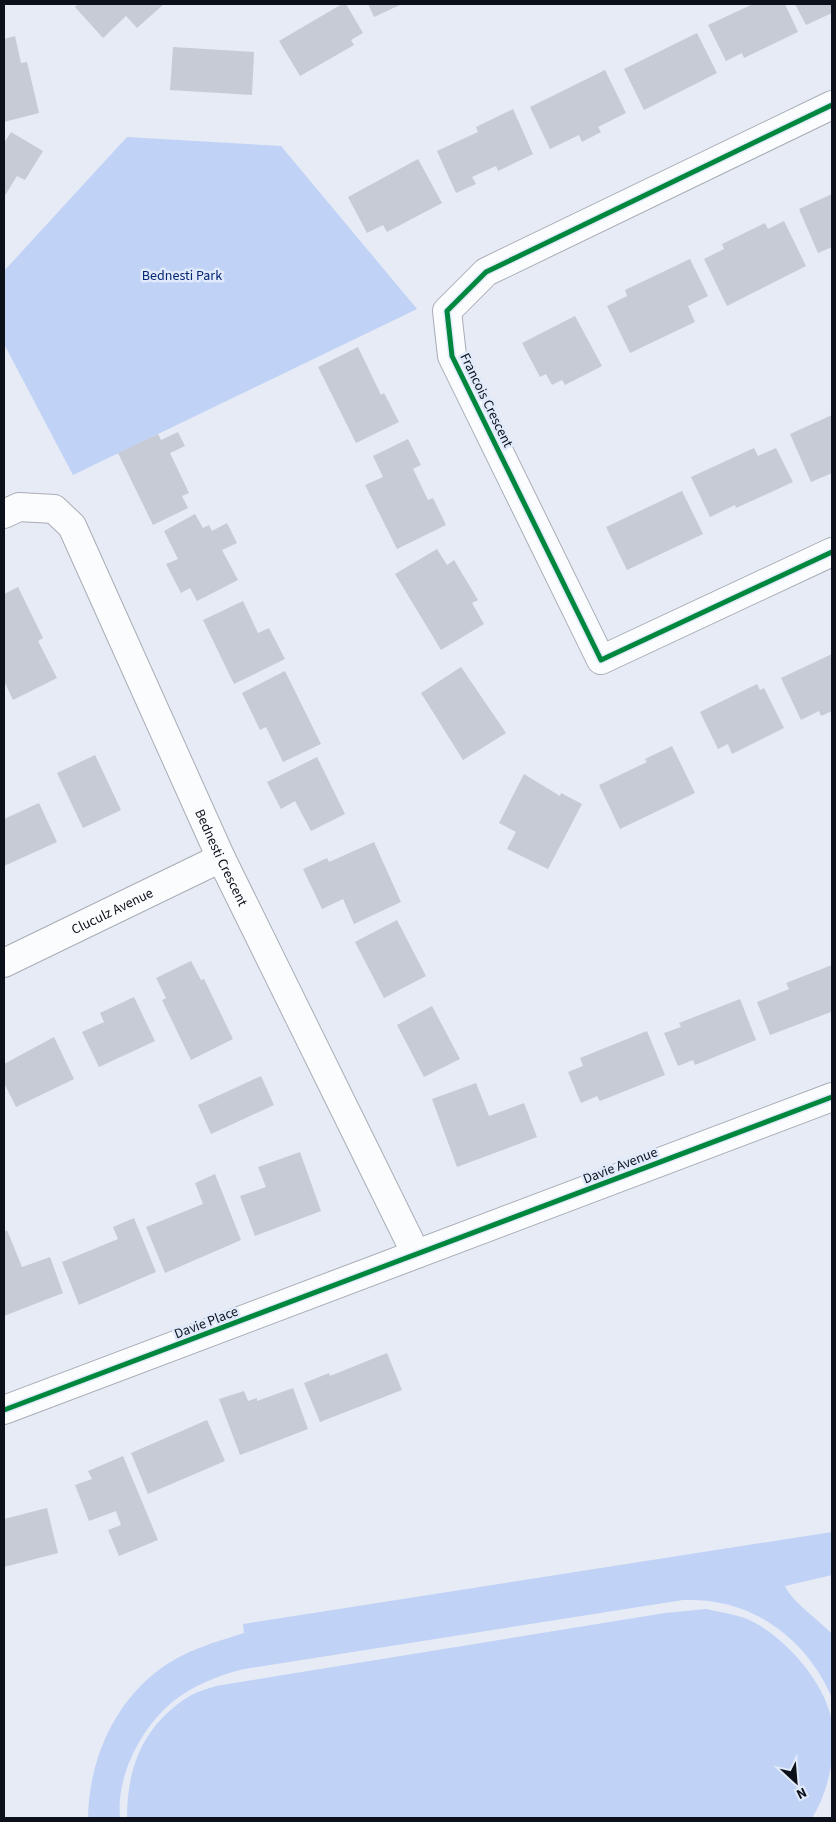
<svg xmlns="http://www.w3.org/2000/svg" width="836" height="1822" viewBox="0 0 836 1822" font-family="'Source Sans 3',sans-serif">
<style>
.green{fill:#c0d2f6}
.building{fill:#c6cbd5}
.lines{fill:none;stroke-linecap:round;stroke-linejoin:round}
.minor-casing{stroke:#a8adb6;stroke-width:30}
.minor{stroke:#fbfcfe;stroke-width:28}
.cycleway-casing{stroke:#e0eafb;stroke-width:8}
.cycleway{stroke:#00873e;stroke-width:5}
.labels{text-anchor:middle;stroke-width:5;stroke-linejoin:round;paint-order:stroke}
.park-label{font-size:14px;fill:#052676;stroke:#e0eafb}
.street-label{font-size:14px;fill:#0c101a;stroke:#e0eafb}
</style>
<rect width="100%" height="100%" fill="#e6ebf5"/>
<g class="green">
<path d="M127,137L281,146L417,309L73,475L4,344V271Z"/>
<path d="M832,1532V1575L785,1586C791,1601 819,1620 832,1634V1698C812,1650 768,1610 715,1602C704,1600 694,1600 683,1600L244,1669C218,1675 192,1686 171,1703C140,1730 116,1777 120,1818H88C89,1761 113,1704 160,1669C184,1651 215,1642 244,1633L243,1624Z"/>
<path d="M706,1609C719,1612 734,1614 747,1619C783,1634 826,1683 832,1722C836,1754 829,1791 812,1818H127C127,1767 143,1726 188,1697C196,1692 207,1689 216,1686L665,1613Z"/>
</g>
<g class="building">
<path d="M78,4H164L137,28L126,16L103,38L75,7Z"/>
<path d="M342,4H346L363,33L351,40L354,45L300,76L279,41Z"/>
<path d="M368,4H402L374,17Z"/>
<path d="M753,4H785L798,32L744,58L742,53L726,61L708,25Z"/>
<path d="M795,4H832V13L806,25Z"/>
<path d="M697,33L717,73L644,110L624,69Z"/>
<path d="M15,36L21,63L27,62L39,113L4,122V39Z"/>
<path d="M173,47L254,52L252,95L170,90Z"/>
<path d="M605,70L626,113L598,127L601,132L582,142L579,135L550,149L530,107Z"/>
<path d="M513,109L533,154L498,171L496,166L472,177L476,184L456,193L437,151L478,132L476,127Z"/>
<path d="M11,132L43,151L25,180L17,176L4,197V143Z"/>
<path d="M418,159L442,203L387,232L383,225L367,233L348,197Z"/>
<path d="M832,194V247L818,253L799,209Z"/>
<path d="M784,221L806,266L727,306L704,259L724,249L722,244L765,223L768,229Z"/>
<path d="M690,259L708,296L688,306L695,322L630,353L607,306L627,296L625,290Z"/>
<path d="M575,316L602,366L565,385L562,380L552,385L546,374L540,377L522,343Z"/>
<path d="M358,347L381,395L384,393L399,422L356,443L318,367Z"/>
<path d="M832,415V473L811,482L790,434Z"/>
<path d="M178,432L185,446L170,453L189,493L182,496L188,508L153,525L118,453L158,434L161,440Z"/>
<path d="M408,439L421,465L413,469L428,500L433,498L446,525L397,549L365,485L383,477L373,456Z"/>
<path d="M754,448L758,456L776,448L793,482L736,508L735,505L710,517L691,477Z"/>
<path d="M682,491L703,534L627,570L606,527Z"/>
<path d="M195,514L203,528L209,525L212,531L227,523L237,543L222,550L238,580L197,601L190,588L181,593L166,564L178,559L164,531Z"/>
<path d="M437,549L447,565L454,560L478,600L472,603L484,624L441,650L395,574Z"/>
<path d="M18,587L43,638L38,641L57,678L13,700L4,681V594Z"/>
<path d="M243,601L258,633L269,628L285,659L234,684L203,620Z"/>
<path d="M832,654V711L821,716L819,711L801,720L781,678Z"/>
<path d="M461,667L506,733L463,760L421,693Z"/>
<path d="M285,671L321,744L283,762L266,727L260,730L242,693Z"/>
<path d="M757,684L760,690L764,688L784,728L732,754L728,744L718,749L700,712Z"/>
<path d="M672,746L695,793L620,829L599,785L647,762L645,759Z"/>
<path d="M95,755L121,810L83,828L57,773Z"/>
<path d="M317,757L345,814L311,831L295,801L281,809L267,782Z"/>
<path d="M524,774L560,796L561,793L582,804L548,869L507,849L516,832L499,823Z"/>
<path d="M39,803L57,842L4,866V819Z"/>
<path d="M374,842L401,902L354,924L343,899L322,909L303,869L327,858L329,862Z"/>
<path d="M397,920L426,976L384,998L355,942Z"/>
<path d="M191,961L201,980L204,979L233,1039L191,1060L162,1000L166,998L156,978Z"/>
<path d="M832,965V1016L831,1012L770,1035L757,1002L789,989L786,983Z"/>
<path d="M134,997L155,1041L99,1067L82,1032L104,1022L100,1013Z"/>
<path d="M740,999L756,1040L695,1065L693,1060L678,1066L664,1033L681,1027L679,1023Z"/>
<path d="M432,1006L460,1059L424,1077L397,1025Z"/>
<path d="M647,1031L665,1075L600,1101L597,1096L581,1103L568,1072L583,1066L580,1058Z"/>
<path d="M54,1037L74,1079L16,1107L4,1083V1064Z"/>
<path d="M261,1076L274,1105L211,1134L198,1105Z"/>
<path d="M476,1083L489,1116L524,1103L537,1137L457,1167L432,1099Z"/>
<path d="M300,1152L321,1211L255,1236L240,1196L266,1187L258,1167Z"/>
<path d="M215,1174L241,1240L165,1273L146,1227L203,1204L195,1183Z"/>
<path d="M134,1218L156,1272L79,1305L62,1262L118,1239L113,1227Z"/>
<path d="M7,1230L22,1267L50,1257L63,1293L4,1316V1232Z"/>
<path d="M387,1353L402,1390L320,1422L304,1383L329,1373L330,1376Z"/>
<path d="M293,1388L308,1429L240,1455L219,1399L244,1391L248,1401L257,1398V1401Z"/>
<path d="M207,1420L225,1461L148,1494L131,1453Z"/>
<path d="M123,1456L158,1540L119,1556L108,1530L121,1525L116,1511L89,1521L75,1485L92,1479L88,1471Z"/>
<path d="M47,1508L58,1553L4,1567V1519Z"/>
</g>
<g class="lines">
<g class="minor-casing">
<g id="minor">
<path d="M832,105L486,272L447,311L452,356L601,660L832,552"/>
<path id="s1" d="M4,514L19,507L54,509L72,526L221,858L416,1254"/>
<path id="s2" d="M4,963L221,858"/>
<path d="M4,1410L832,1097"/>
</g>
</g>
<use href="#minor" class="minor"/>
<g class="cycleway-casing">
<g id="cycleway">
<path d="M832,105L486,272L447,311L452,356L601,660L832,552"/>
<path d="M4,1410L832,1097"/>
</g>
</g>
<use href="#cycleway" class="cycleway"/>
</g>
<g class="labels">
<g class="park-label">
<text x="182" y="280">Bednesti Park</text>
</g>
<g class="street-label">
<text transform="translate(487 400) rotate(64)" y="5">Francois Crescent</text>
<text dy="5" stroke="none"><textPath href="#s1" startOffset="440">Bednesti Crescent</textPath></text>
<text dy="5" stroke="none"><textPath href="#s2" startOffset="120">Cluculz Avenue</textPath></text>
<text transform="translate(620 1165) rotate(-21)" y="5">Davie Avenue</text>
<text transform="translate(206 1322) rotate(-21)" y="5">Davie Place</text>
</g>
</g>
<rect width="836" height="1822" fill="none" stroke="#0c101a" stroke-width="10"/>
<g transform="translate(796 1782) rotate(154)" stroke="#e0eafb" stroke-width="4" paint-order="stroke">
<path d="M0-4L9 19L0 12L-9 19Z" fill="#0c101a"/>
<text y="-8" font-size="14" font-weight="bold" text-anchor="middle" fill="#0c101a">N</text>
</g>
</svg>
